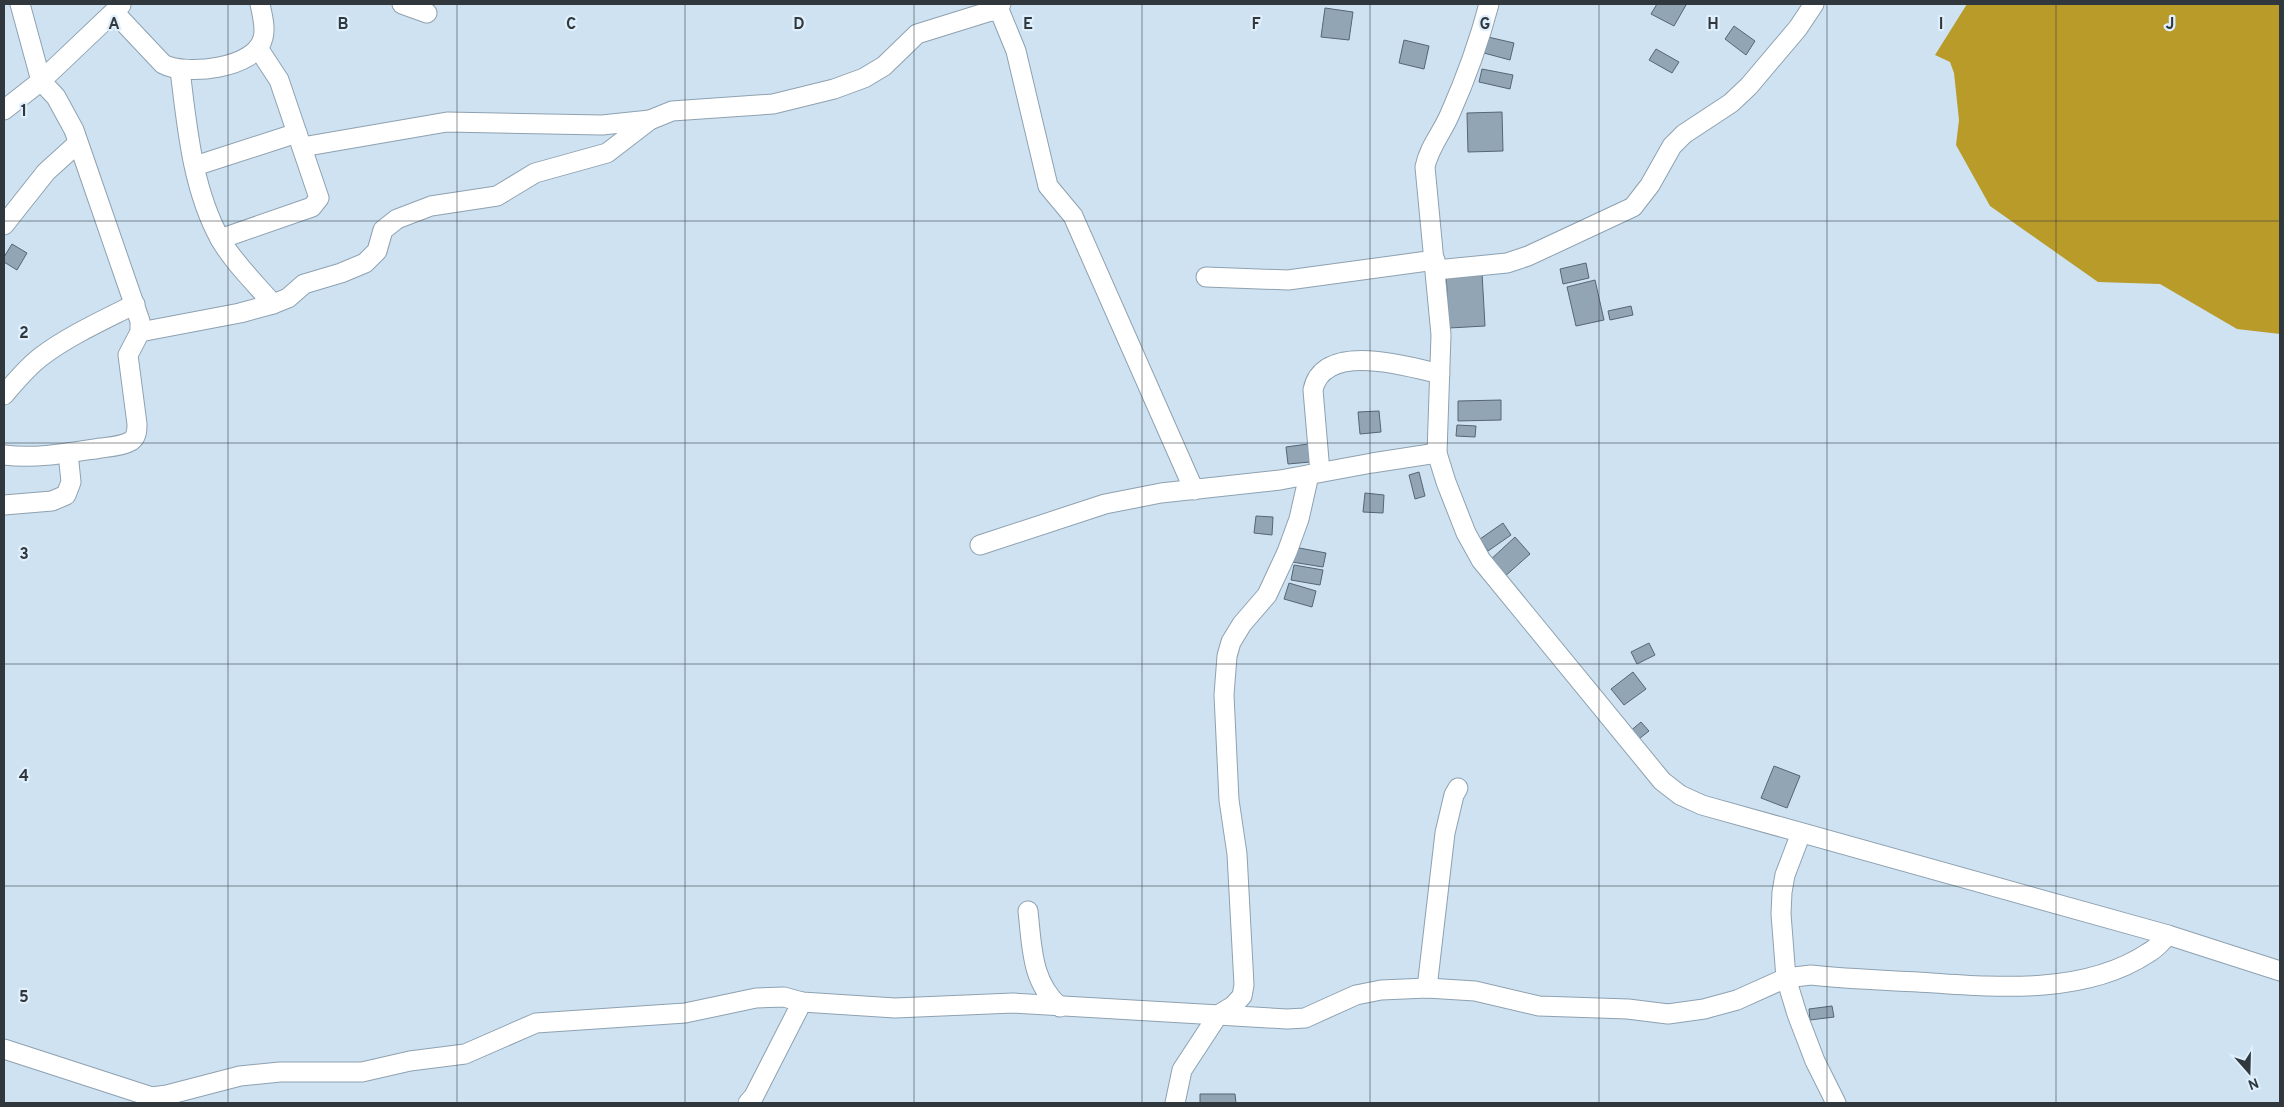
<svg xmlns="http://www.w3.org/2000/svg" width="2284" height="1107" viewBox="0 0 2284 1107" font-family="Overpass,sans-serif">
<style>
.water{fill:#b99b2a}
.building{fill:#92a5b4;stroke:#556674}
.lines{fill:none;stroke-linecap:round;stroke-linejoin:round}
.minor-casing{stroke:#8ea1b0;stroke-width:21}
.minor{stroke:#fff;stroke-width:19}
.grid{fill:none;stroke:#30383e;stroke-width:1;stroke-opacity:0.55}
.grid-label{font-size:16px;text-anchor:middle;font-weight:bold;fill:#30383e;stroke:#dfeffc;stroke-width:4.5;stroke-linejoin:round;paint-order:stroke}
</style>
<rect width="100%" height="100%" fill="#cee2f2"/>
<path class="water" d="M1967,4H2280V334L2237,329L2160,284L2098,282L1990,206L1956,145L1959,120L1954,73L1950,62L1935,55Z"/>
<g class="building">
<path d="M1657,4H1683L1686,5L1674,26L1651,14Z"/>
<path d="M1325,8L1353,12L1349,40L1321,37Z"/>
<path d="M1734,26L1755,41L1746,55L1725,39Z"/>
<path d="M1488,37L1514,43L1510,60L1484,53Z"/>
<path d="M1404,40L1429,46L1424,69L1399,63Z"/>
<path d="M1656,49L1679,62L1672,73L1649,60Z"/>
<path d="M1482,69L1513,75L1510,89L1479,82Z"/>
<path d="M1502,112L1503,151L1468,152L1467,113Z"/>
<path d="M12,244L27,253L17,270L4,262V257Z"/>
<path d="M1586,263L1589,278L1563,284L1560,269Z"/>
<path d="M1482,273L1485,326L1449,328L1446,274Z"/>
<path d="M1595,280L1604,320L1576,326L1567,287Z"/>
<path d="M1631,306L1633,315L1610,320L1608,311Z"/>
<path d="M1501,400V420L1458,421V401Z"/>
<path d="M1379,411L1381,432L1360,434L1358,412Z"/>
<path d="M1457,425L1476,426L1475,437L1456,436Z"/>
<path d="M1308,444L1310,462L1288,464L1286,447Z"/>
<path d="M1419,472L1425,496L1415,499L1409,475Z"/>
<path d="M1365,493L1384,495L1383,513L1363,512Z"/>
<path d="M1256,516L1273,517L1272,535L1254,533Z"/>
<path d="M1503,523L1511,535L1488,551L1480,539Z"/>
<path d="M1515,537L1530,554L1503,578L1488,562Z"/>
<path d="M1294,547L1326,553L1323,567L1292,562Z"/>
<path d="M1294,565L1323,570L1320,585L1291,580Z"/>
<path d="M1289,583L1316,591L1312,607L1284,599Z"/>
<path d="M1649,643L1655,655L1637,664L1631,652Z"/>
<path d="M1633,672L1646,689L1624,705L1611,689Z"/>
<path d="M1641,722L1649,731L1635,742L1628,733Z"/>
<path d="M1774,766L1800,776L1787,808L1761,798Z"/>
<path d="M1832,1006L1834,1017L1810,1020L1809,1009Z"/>
<path d="M1200,1094H1235L1236,1103H1200Z"/>
</g>
<g class="lines">
<g class="minor-casing">
<g id="minor">
<path d="M402,4L427,13"/>
<path d="M1489,4C1479,42 1466,78 1450,114C1442,133 1429,147 1425,167L1441,335L1437,453L1446,482L1466,533L1481,560L1662,781L1680,795L1702,805L2168,935L2280,971"/>
<path d="M991,11L1000,12L1016,51L1048,186L1073,216L1194,490"/>
<path d="M114,12L163,64C185,76 256,69 263,38C266,28 262,14 260,4"/>
<path d="M180,70C187,126 192,188 220,239C234,263 255,283 273,304"/>
<path d="M4,110L41,81L121,5"/>
<path d="M302,147L447,122L602,125L650,120"/>
<path d="M195,166L297,133"/>
<path d="M4,225L46,172L78,143"/>
<path d="M220,239L312,207L319,198L279,80L258,48"/>
<path d="M1436,270L1507,263L1528,256L1633,207L1650,185L1672,146L1684,134L1731,103L1749,86L1798,28L1814,4"/>
<path d="M1206,277L1288,280L1435,260"/>
<path d="M140,332L240,313L273,304L288,298L304,284L341,273L365,263L377,251L383,230L397,219L431,206L497,196L535,173L607,153L650,120L672,111L773,104L834,89L864,78L884,66L917,34L991,11L1001,4"/>
<path d="M4,395C16,381 27,367 42,356C70,335 104,320 135,304"/>
<path d="M4,455C37,459 68,453 101,448C109,447 123,446 131,441C137,437 137,430 137,424L128,355L140,332V321L74,130L56,97L41,81L20,4"/>
<path d="M1320,472L1313,390C1323,341 1407,366 1440,374"/>
<path d="M4,505L52,501L66,495L71,482L68,453"/>
<path d="M980,545L1105,504L1161,493L1280,480L1372,463L1437,453"/>
<path d="M1801,833L1785,875L1782,892L1781,914L1786,978L1797,1014L1815,1061L1836,1103"/>
<path d="M1028,911C1032,946 1031,982 1060,1007"/>
<path d="M1427,988L1445,833L1454,795L1458,788"/>
<path d="M4,1049L152,1097L167,1095L240,1076L280,1072H362L410,1061L465,1054L536,1023L685,1013L756,998L784,997L802,1002L895,1008L1013,1003L1287,1019L1305,1018L1356,995L1381,990L1427,988L1475,991L1539,1006L1628,1009L1668,1014L1704,1009L1737,1000L1786,978L1811,975C1847,979 1882,980 1918,982C1993,987 2083,996 2148,953C2156,949 2162,941 2168,935"/>
<path d="M748,1103L754,1096L802,1002"/>
<path d="M1175,1103L1182,1070L1218,1015L1233,1006L1242,996L1244,985L1237,854L1229,800L1224,695L1227,656L1231,642L1242,624L1267,595L1287,552L1299,519L1309,475"/>
</g>
</g>
<use href="#minor" class="minor"/>
</g>
<path class="grid" d="M228,4V1103M457,4V1103M685,4V1103M914,4V1103M1142,4V1103M1370,4V1103M1599,4V1103M1827,4V1103M2056,4V1103M4,221H2280M4,443H2280M4,664H2280M4,886H2280"/>
<g class="grid-label">
<text x="114" y="29">A</text>
<text x="343" y="29">B</text>
<text x="571" y="29">C</text>
<text x="799" y="29">D</text>
<text x="1028" y="29">E</text>
<text x="1256" y="29">F</text>
<text x="1485" y="29">G</text>
<text x="1713" y="29">H</text>
<text x="1941" y="29">I</text>
<text x="2170" y="29">J</text>
<text x="24" y="116">1</text>
<text x="24" y="338">2</text>
<text x="24" y="559">3</text>
<text x="24" y="781">4</text>
<text x="24" y="1002">5</text>
</g>
<rect width="2284" height="1107" fill="none" stroke="#30383e" stroke-width="10"/>
<g transform="translate(2249 1072) rotate(160)" stroke="#dfeffc" stroke-width="4" paint-order="stroke">
<path d="M0-4L9 19L0 12L-9 19Z" fill="#30383e"/>
<text y="-8" font-size="14" font-weight="bold" text-anchor="middle" fill="#30383e">N</text>
</g>
</svg>
